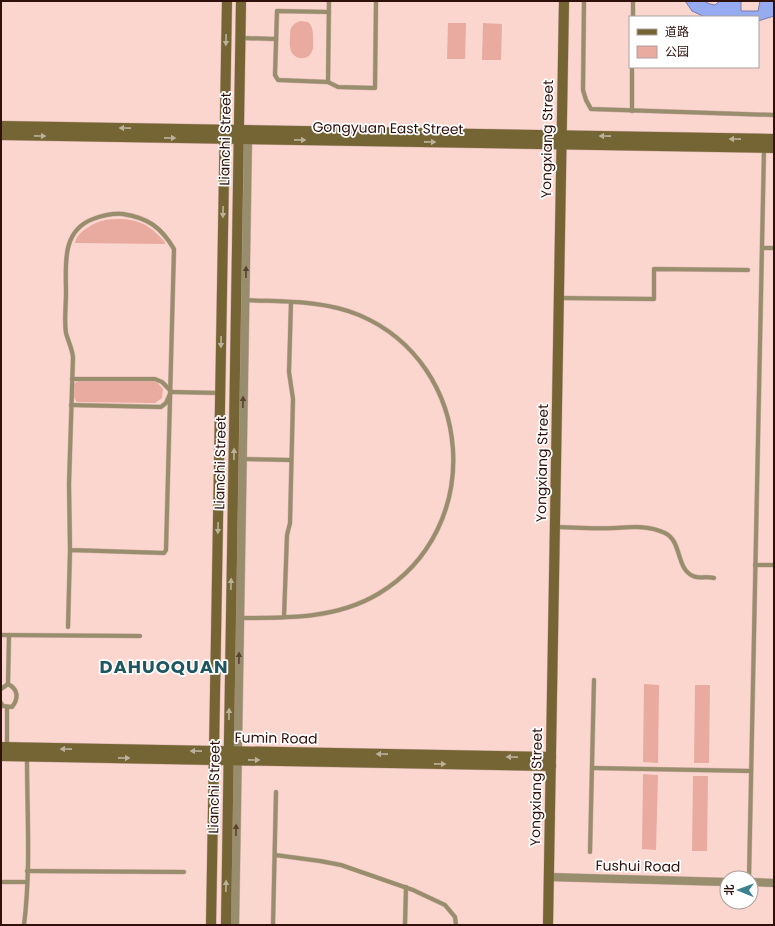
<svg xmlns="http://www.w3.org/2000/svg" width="775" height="926" viewBox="0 0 775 926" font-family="Poppins,'Noto Sans SC',sans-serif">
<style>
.green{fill:#e9ab9f}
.water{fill:#97abf0;stroke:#787cab}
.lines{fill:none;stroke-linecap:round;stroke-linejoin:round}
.lane-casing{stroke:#d5b2ab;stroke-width:5}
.street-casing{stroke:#d5b2ab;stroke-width:9}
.secondary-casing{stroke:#d5b2ab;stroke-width:11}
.lane{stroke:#988d6d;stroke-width:4}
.street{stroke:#988d6d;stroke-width:8}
.secondary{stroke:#766534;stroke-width:10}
.oneway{fill:#bab29a}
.oneway2{fill:#594232}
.labels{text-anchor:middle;stroke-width:3.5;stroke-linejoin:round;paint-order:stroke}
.street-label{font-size:14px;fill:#2f100b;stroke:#fff}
.district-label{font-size:18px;font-weight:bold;letter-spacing:1px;fill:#1f5761;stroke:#fff}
</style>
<rect width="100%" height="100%" fill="#fad6ce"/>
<g class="green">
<path d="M300,21L308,22C313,27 313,31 313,39C313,42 314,47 312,51C309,61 294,60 291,51C289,46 290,40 290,35C290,28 292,24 300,21Z"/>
<path d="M448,23H466L465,59H447Z"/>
<path d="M483,23L502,24L501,60H482Z"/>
<path d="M123,219C143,221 151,227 164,241L165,243V244L75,243C76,233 92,224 101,221C108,219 116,219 123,219Z"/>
<path d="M149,380L157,382L163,389L162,398L155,403L77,402L73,396V385L78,381Z"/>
<path d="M644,684L659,685L658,763L643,762Z"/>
<path d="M695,685H710L709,763H694Z"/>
<path d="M643,774L658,775L656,850L642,849Z"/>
<path d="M693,776H708L707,851H692Z"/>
</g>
<path class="water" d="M685,1H704L710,4L715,5L720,1H741V11H758L760,1H774V16L758,21V17H705L692,11Z"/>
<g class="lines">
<g class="lane-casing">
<g id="lane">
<path d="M584,1L583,90L586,100L591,109L774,115"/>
<path d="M329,12L277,11L275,75L278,80L328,82L338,87L375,88L376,1"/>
<path d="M633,17V1"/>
<path d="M241,38L276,39"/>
<path d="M328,82L329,1"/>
<path d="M632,111V67"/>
<path d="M762,248H774"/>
<path d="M559,298L654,299V269L748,270"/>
<path d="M72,379H155L162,382L171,391"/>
<path d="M171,392L220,393"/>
<path d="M71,405L161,407L166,403L170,394"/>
<path d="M242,459L291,460"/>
<path d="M555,527C574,527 594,529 614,528C631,527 648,525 665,533C682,541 676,569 693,576C699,579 707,576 714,578"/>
<path d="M755,565H774"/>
<path d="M284,617L287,535L290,523L293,399L289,372L291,302"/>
<path d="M240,618C287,618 336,619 378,594C487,529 475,364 359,315C323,300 283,302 245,300"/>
<path d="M68,627L70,550L69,484L73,357C72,348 68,341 66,333C64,321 66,306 66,293C66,265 61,231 93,219C104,215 112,213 123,214C148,218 161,227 174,249L166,550L164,553L70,550"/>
<path d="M1,635L140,636"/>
<path d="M8,684L9,635"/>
<path d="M1,689L8,684"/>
<path d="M1,703L3,706L12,707C19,698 18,689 8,684"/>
<path d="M7,746V707"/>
<path d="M592,768L751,771"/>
<path d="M590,852L594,680"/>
<path d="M275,855L320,861L341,865L413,890L445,905L455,917L456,925"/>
<path d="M27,871L184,872"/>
<path d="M749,878L764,149"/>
<path d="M1,882H27"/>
<path d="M24,925C31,870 27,813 27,758"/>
<path d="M273,925L276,792"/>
<path d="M405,925L406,887"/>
</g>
</g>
<g class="street-casing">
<g id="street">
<path d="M549,877L727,882"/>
<path d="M751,882L774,883"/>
<path d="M235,925L248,139"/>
</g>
</g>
<g class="secondary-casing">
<g id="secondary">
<path d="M1,126L774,139"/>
<path d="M1,135L774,148"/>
<path d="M1,747L551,757"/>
<path d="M1,756L551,766"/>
<path d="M211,925L227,1"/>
<path d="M226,925L241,1"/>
<path d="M548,925L564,1"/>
</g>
</g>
<use href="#lane" class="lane"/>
<use href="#street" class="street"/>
<use href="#secondary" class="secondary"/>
</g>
<defs><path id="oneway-solid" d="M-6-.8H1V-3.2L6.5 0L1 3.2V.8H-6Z"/></defs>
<g class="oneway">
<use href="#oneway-solid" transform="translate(226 40) rotate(91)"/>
<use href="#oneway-solid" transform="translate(125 128) rotate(-179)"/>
<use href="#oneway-solid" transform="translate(40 136) rotate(1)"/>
<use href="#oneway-solid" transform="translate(605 136) rotate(-179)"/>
<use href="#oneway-solid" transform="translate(170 138) rotate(1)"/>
<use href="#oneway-solid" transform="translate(735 139) rotate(-179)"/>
<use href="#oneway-solid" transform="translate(300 140) rotate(1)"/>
<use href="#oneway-solid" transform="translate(430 142) rotate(1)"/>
<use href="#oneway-solid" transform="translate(223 212) rotate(91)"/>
<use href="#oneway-solid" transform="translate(221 342) rotate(91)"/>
<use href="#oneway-solid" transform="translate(234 454) rotate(-89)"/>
<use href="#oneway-solid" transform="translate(218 528) rotate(91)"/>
<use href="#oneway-solid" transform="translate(231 584) rotate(-89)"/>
<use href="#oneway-solid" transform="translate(229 714) rotate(-89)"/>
<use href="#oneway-solid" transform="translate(66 749) rotate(-179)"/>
<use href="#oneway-solid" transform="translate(196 751) rotate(-179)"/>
<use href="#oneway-solid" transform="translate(382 754) rotate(-179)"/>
<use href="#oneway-solid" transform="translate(512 757) rotate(-179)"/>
<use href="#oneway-solid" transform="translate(124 758) rotate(1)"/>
<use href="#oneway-solid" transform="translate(254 760) rotate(1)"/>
<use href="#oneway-solid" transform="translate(440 764) rotate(1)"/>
<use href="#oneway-solid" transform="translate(226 886) rotate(-89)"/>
</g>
<g class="oneway2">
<use href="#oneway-solid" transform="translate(246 272) rotate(-89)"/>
<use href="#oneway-solid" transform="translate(243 402) rotate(-89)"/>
<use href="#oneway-solid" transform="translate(239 658) rotate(-89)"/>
<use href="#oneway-solid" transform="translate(236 830) rotate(-89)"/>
</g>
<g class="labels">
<g class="street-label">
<text transform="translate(388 128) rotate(1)" y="5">Gongyuan East Street</text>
<text transform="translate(225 139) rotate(-89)" y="5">Lianchi Street</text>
<text transform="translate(547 139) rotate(-89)" y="5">Yongxiang Street</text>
<text transform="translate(220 463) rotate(-89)" y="5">Lianchi Street</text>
<text transform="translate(542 463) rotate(-89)" y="5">Yongxiang Street</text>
<text transform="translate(276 738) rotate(1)" y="5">Fumin Road</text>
<text transform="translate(214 787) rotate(-89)" y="5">Lianchi Street</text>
<text transform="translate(536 787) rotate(-89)" y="5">Yongxiang Street</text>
<text transform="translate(638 866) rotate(1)" y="5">Fushui Road</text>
</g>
<g class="district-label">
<text x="164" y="673">DAHUOQUAN</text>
</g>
</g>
<rect width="775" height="926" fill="none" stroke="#2f100b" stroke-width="4"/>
<rect x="629" y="16" width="130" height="52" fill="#ffffff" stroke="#ac9f9d"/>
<rect x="637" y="29" width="20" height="6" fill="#766534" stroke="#ac9f9d"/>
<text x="665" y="36" font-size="12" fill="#2f100b">道路</text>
<rect x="637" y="46" width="20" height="12" fill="#e9ab9f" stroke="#ac9f9d"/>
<text x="665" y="56" font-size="12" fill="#2f100b">公园</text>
<g transform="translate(739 890) rotate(271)"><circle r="19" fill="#ffffff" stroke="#ac9f9d"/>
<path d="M0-3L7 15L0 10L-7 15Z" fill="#3c828e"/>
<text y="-6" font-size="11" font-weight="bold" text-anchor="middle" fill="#2f100b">北</text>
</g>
</svg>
